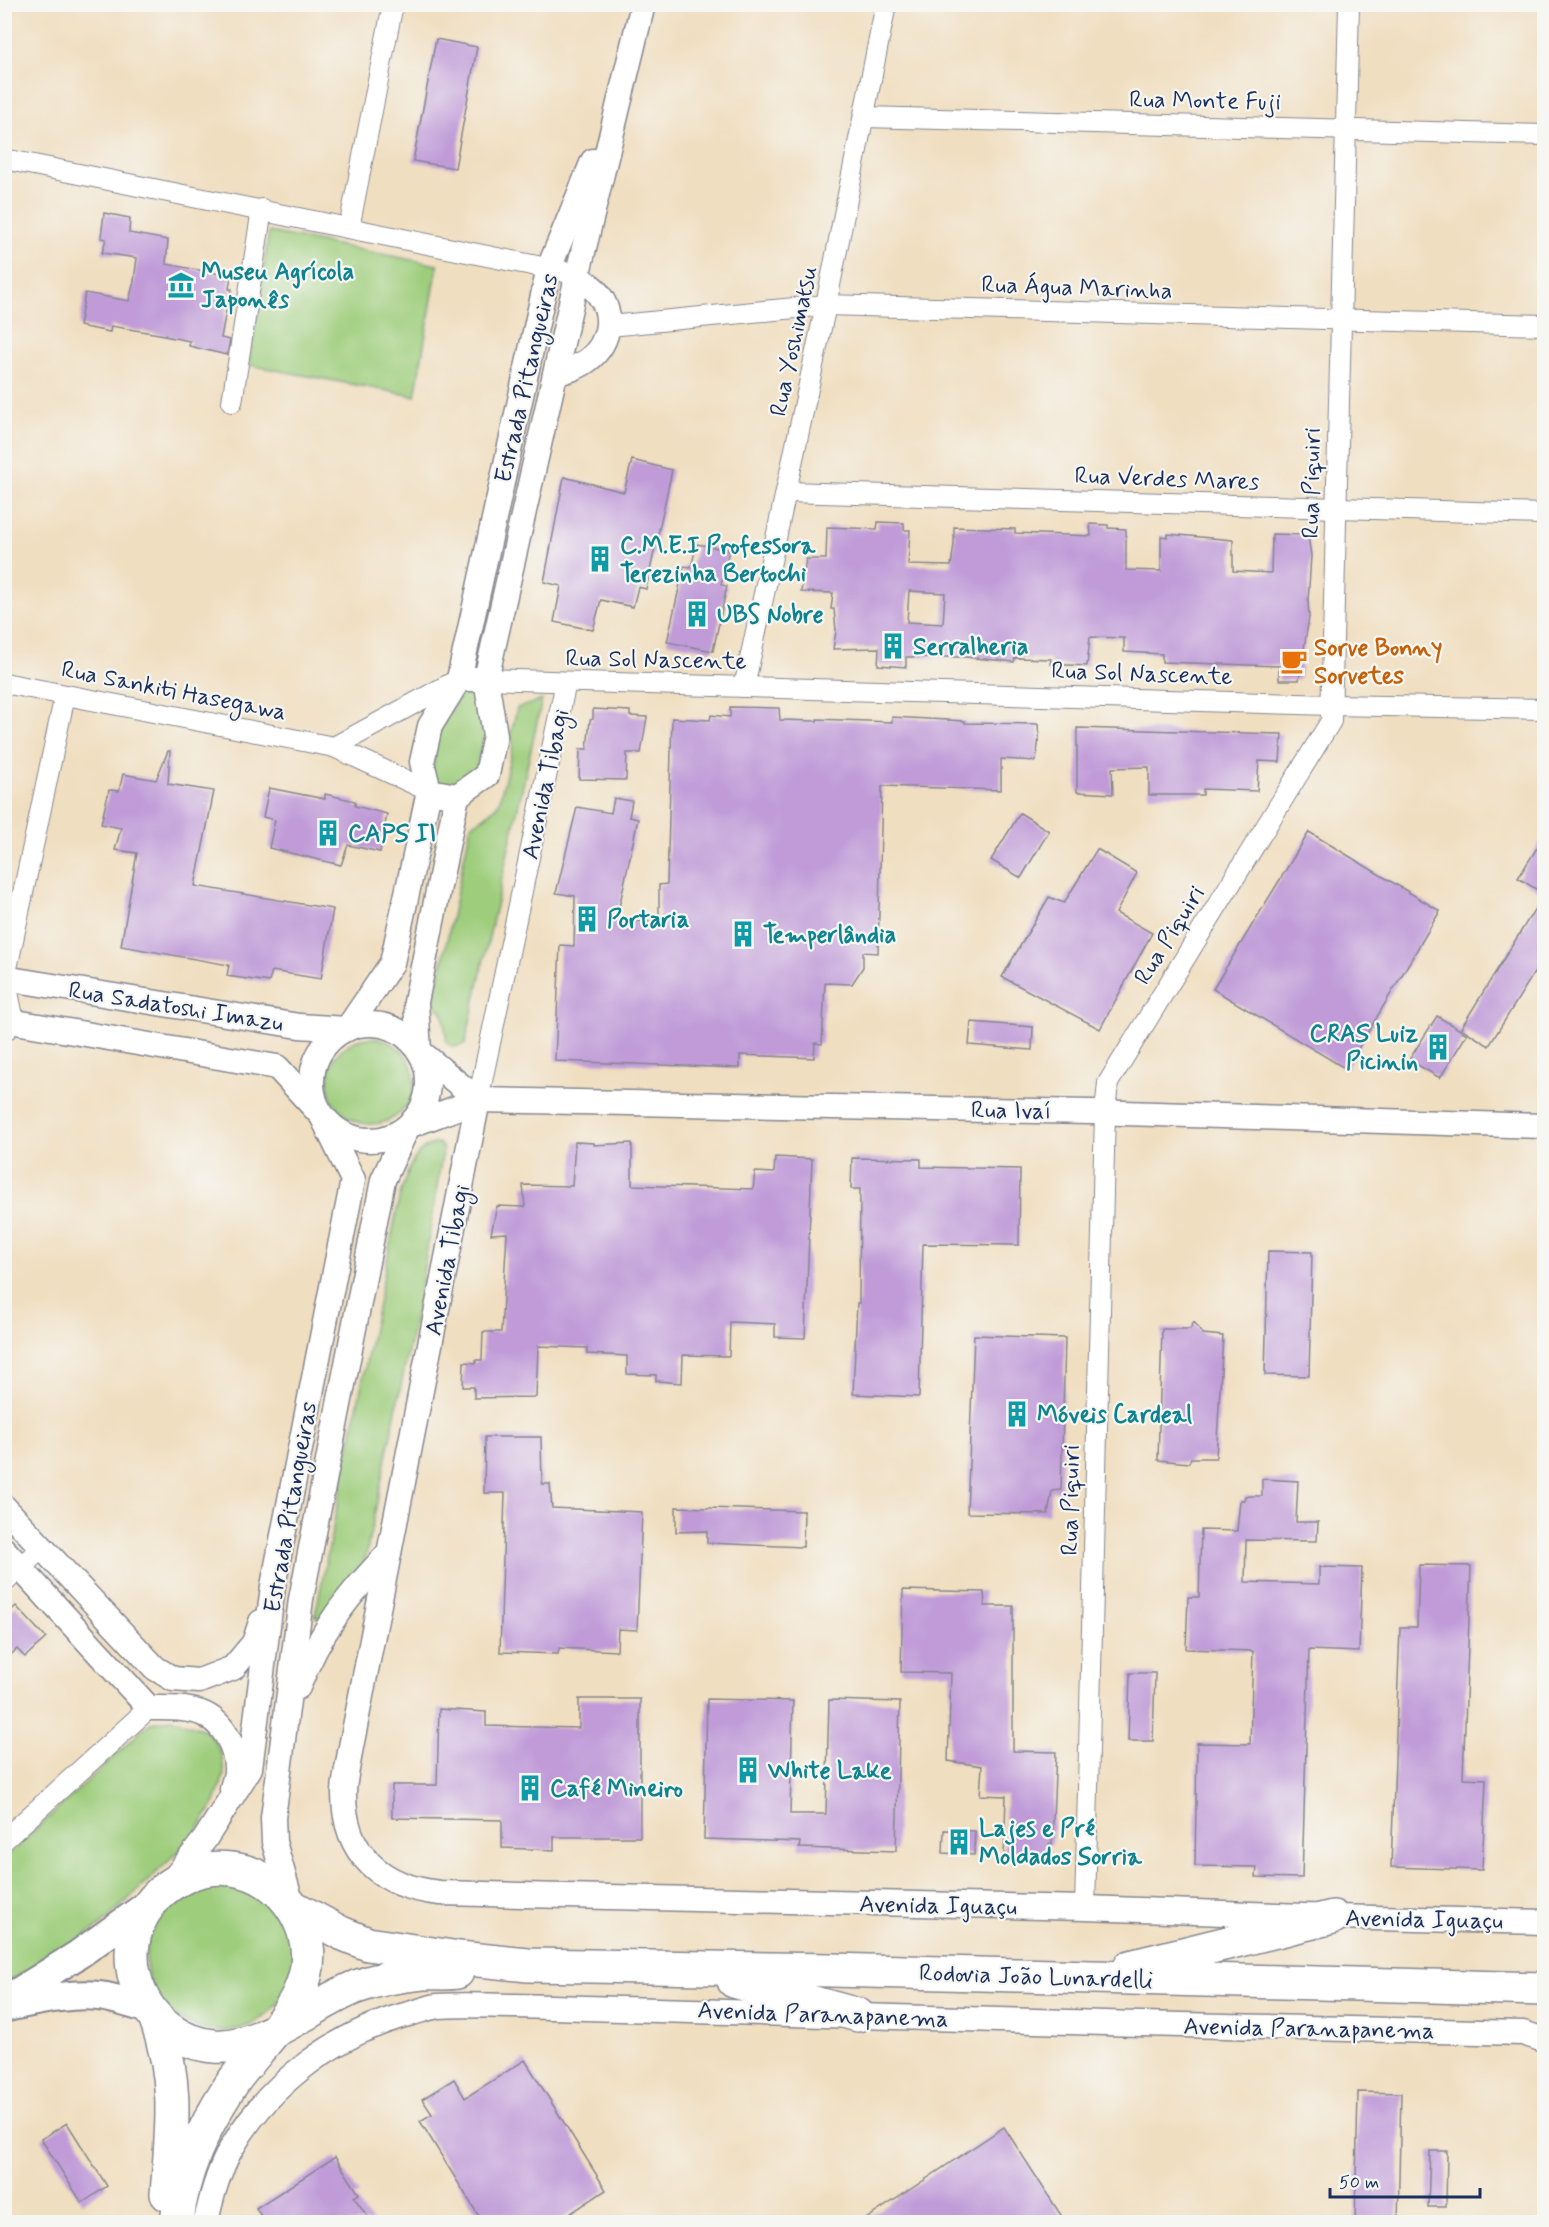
<svg xmlns="http://www.w3.org/2000/svg" width="1549" height="2227" viewBox="0 0 1549 2227" font-family="Mynerve,sans-serif">
<style>
.green{fill:#9ecd7b;stroke:#5c7e6c;stroke-width:1.5}
.building{fill:#c09bd8;fill-rule:evenodd}
.lines{fill:none;stroke-linecap:round;stroke-linejoin:round}
.minor-casing{stroke:#86868f;stroke-width:22}
.tertiary-casing{stroke:#86868f;stroke-width:27}
.secondary-casing{stroke:#86868f;stroke-width:32}
.trunk-casing{stroke:#86868f;stroke-width:36}
.minor{stroke:#fff;stroke-width:20}
.tertiary{stroke:#fff;stroke-width:24}
.secondary{stroke:#fff;stroke-width:28}
.trunk{stroke:#fff;stroke-width:33}
.labels{text-anchor:middle;stroke-width:4.5;stroke-linejoin:round;paint-order:stroke}
.street-label{font-size:24px;fill:#1b2f5e;stroke:#f6f6f2}
.culture-label{font-size:24px;font-weight:bold;fill:#0d838f;stroke:#f6f6f2;text-anchor:start}
.food-label{font-size:24px;font-weight:bold;fill:#c56008;stroke:#f6f6f2;text-anchor:start}
</style>
<rect width="100%" height="100%" fill="#f6f6f2"/>
<filter id="ink" filterUnits="userSpaceOnUse"><feTurbulence type="fractalNoise" baseFrequency=".0167" numOctaves="2"/><feDisplacementMap in="SourceGraphic" scale="12" xChannelSelector="R" yChannelSelector="G"/><feConvolveMatrix kernelMatrix="1 2 1 2 8 2 1 2 1" color-interpolation-filters="sRGB"/></filter>
<filter id="wash" filterUnits="userSpaceOnUse"><feTurbulence type="fractalNoise" baseFrequency=".008" numOctaves="4" result="noise"/><feDisplacementMap in="SourceGraphic" scale="24" xChannelSelector="R" yChannelSelector="G"/><feGaussianBlur stdDeviation="1.35" result="paint"/><feColorMatrix in="noise" values="0 0 0 0 0 0 0 0 0 0 0 0 0 0 0 0 0 1.4 0 .05"/><feComposite in="paint" operator="in"/></filter>
<g filter="url(#wash)">
<rect width="100%" height="100%" fill="#f0dec0"/>
<g class="green">
<path d="M269,232L438,265L415,396L249,365Z"/>
<path d="M464,690H477L485,730L476,774L461,787L439,783L432,774L438,731Z"/>
<path d="M542,700L465,1044L453,1047L447,1043L443,1013L435,1005V998L471,825L485,817L499,803L513,746L511,733L517,708Z"/>
<circle cx="371" cy="1081" r="43"/>
<path d="M439,1143L443,1149L420,1293L364,1565L319,1618L315,1616L400,1195C407,1174 413,1146 439,1143Z"/>
<path d="M172,1719L205,1730L216,1743L222,1758L224,1775L215,1802L193,1838L100,1926L31,1970L5,1982V1858L150,1723Z"/>
<circle cx="220" cy="1957" r="74"/>
</g>
<g id="blocks">
<g class="building">
<path d="M436,39L477,47L455,168L413,161Z"/>
<path d="M104,213L130,218L129,233L168,240L166,264L231,276L229,289H232L229,305H227L221,338L230,340L227,355L189,346L190,341L164,336L165,335L111,326L110,332L79,326L85,293L129,301L134,281L137,258L102,253L106,239L101,238Z"/>
<path d="M632,460L672,470L646,589L638,587L633,607L601,600L593,630L554,622L561,586L544,582L564,477L624,492Z"/>
<path d="M878,522L904,523V530H910L908,565L951,566L954,544V527L1015,529V533L1091,536L1090,524L1108,525V528L1126,529V570L1161,571V536L1168,537V534L1233,540V571L1271,573L1272,534L1308,535L1311,556L1308,602L1309,617L1299,680H1279V666L1162,662V654L1124,652V638L1090,637L1087,666L1050,664L1051,659L1015,658L1014,662L965,657H906V667L878,665L879,648L833,649L836,631L834,609H831L833,593L801,592L806,559H826L827,527L877,529ZM909,591L945,593L943,624L907,622Z"/>
<path d="M697,544L729,550L721,585L727,586L713,651L667,642L684,566L691,567Z"/>
<path d="M730,707L779,708L780,720L817,721V719L892,722V717L965,721V723L1038,724L1039,737L1036,761L1001,759V790L882,786L878,953L863,952V967L852,984L825,983L822,1044L815,1043L814,1058L740,1055V1068L555,1061L560,945L574,946L575,896L556,893L577,807L611,813L614,798L632,801L629,817L638,819L616,922L659,921V885L667,884L672,718L710,720L711,715L730,717Z"/>
<path d="M593,709L630,711V716L647,717L641,753H627L626,780L579,779L580,749H587L590,720L593,719Z"/>
<path d="M1077,728L1282,734L1280,762L1259,761L1257,791L1203,789V795H1149V767L1112,768L1113,794L1077,792Z"/>
<path d="M168,751H170L168,784L214,791L195,886L333,909L321,979L272,971L269,982L227,976L229,965L121,946L137,853L115,850L121,828L101,824L109,790L119,791L123,774L156,780Z"/>
<path d="M269,788L325,799V794L355,801V806L387,814L380,852L348,845L341,865L269,848L275,820L263,817Z"/>
<path d="M1020,813L1049,831L1021,878L991,860Z"/>
<path d="M1309,832L1440,911L1346,1069L1213,989Z"/>
<path d="M1545,835V972L1537,968L1489,1046L1461,1028L1544,894L1518,878Z"/>
<path d="M1097,849L1137,873L1116,913L1152,933L1100,1029L1002,977L1049,897L1064,903Z"/>
<path d="M1437,1016L1467,1034L1440,1078L1409,1060Z"/>
<path d="M971,1022L1033,1027L1032,1050L969,1045Z"/>
<path d="M575,1142L594,1143V1145L632,1143V1185L753,1189L755,1172L774,1173L775,1157L812,1159L805,1338L775,1337V1324L730,1322L729,1356L683,1355L682,1383L656,1381V1375L627,1374V1356L587,1354V1348L538,1346L536,1397L474,1398V1387H463L464,1362L476,1363V1360H482L483,1332H501L507,1233L491,1234L497,1206L525,1207L523,1185L572,1186Z"/>
<path d="M852,1158L921,1159V1167L1020,1169L1019,1245L923,1244L919,1397L853,1394L857,1303H859L860,1189H851Z"/>
<path d="M1268,1251L1312,1252L1309,1376L1265,1375Z"/>
<path d="M1194,1322L1203,1334L1223,1336L1216,1458H1191L1189,1463L1158,1460L1162,1329H1190Z"/>
<path d="M974,1335L1065,1338L1061,1490L1052,1491L1048,1514L967,1513Z"/>
<path d="M485,1437H541L542,1484H550L552,1508L642,1512L637,1630L618,1629L617,1651L559,1648L558,1654L500,1652L505,1493H484Z"/>
<path d="M1262,1479L1298,1481L1296,1522H1318L1317,1541L1246,1540L1245,1582L1319,1584V1567L1362,1568L1359,1652L1309,1650L1302,1878L1256,1877L1257,1867L1195,1866L1197,1743L1250,1744L1253,1651L1186,1649L1188,1597H1199L1201,1530L1237,1531L1240,1500H1244L1245,1496H1262Z"/>
<path d="M676,1507L804,1511L803,1547L707,1543V1531L676,1532Z"/>
<path d="M1419,1565L1471,1566L1463,1778L1486,1779L1482,1870L1391,1867L1400,1627H1417Z"/>
<path d="M903,1590L984,1592L985,1606H1013V1751L1056,1752L1052,1844H1049V1859L1004,1858L1006,1796L980,1795L982,1766L948,1761L951,1673L901,1672Z"/>
<path d="M16,1606L46,1638L25,1657L17,1649L4,1661V1617Z"/>
<path d="M1130,1673H1155L1153,1741H1128Z"/>
<path d="M579,1699H640V1837H554V1850L502,1848V1820L392,1818V1785H437L439,1709L486,1712V1726L579,1728Z"/>
<path d="M707,1699L793,1701L790,1814H826L829,1700L900,1702L896,1851L799,1848L800,1842L704,1839Z"/>
<path d="M944,1830L975,1831L974,1855L943,1853Z"/>
<path d="M525,2060L606,2190L556,2223H483L420,2121L432,2114L422,2099L454,2079L465,2098Z"/>
<path d="M1358,2092L1401,2093L1398,2223H1355Z"/>
<path d="M67,2123L107,2186L82,2203L41,2139Z"/>
<path d="M1004,2127L1066,2223H860Z"/>
<path d="M1430,2151H1447L1446,2207H1428Z"/>
<path d="M335,2157L359,2194L354,2197L372,2223H265L256,2208Z"/>
</g>
</g>
</g>
<g filter="url(#ink)">
<use href="#blocks" fill-opacity="0" stroke="#86868f" stroke-width="1.5"/>
<g class="lines">
<g class="minor-casing">
<g id="minor">
<path d="M864,117L1544,135"/>
<path d="M4,159L562,271L577,277"/>
<path d="M349,228L393,4"/>
<path d="M609,326L826,305L1544,325"/>
<path d="M232,402L262,209"/>
<path d="M787,492L1544,514"/>
<path d="M486,679L1331,705L1544,709"/>
<path d="M4,683L334,747L429,791"/>
<path d="M744,687L826,305L886,4"/>
<path d="M334,747L459,679"/>
<path d="M4,1032L14,1021L5,978L65,695"/>
<path d="M478,1100L566,682"/>
<path d="M4,1583L42,1548"/>
<path d="M4,1840L149,1708"/>
<path d="M1085,1908L1105,1112L1108,1083L1331,721L1349,4"/>
</g>
</g>
<g class="tertiary-casing">
<g id="tertiary">
<path d="M555,374C562,371 571,370 578,366C605,354 618,320 599,295C594,287 585,282 577,277"/>
<path d="M459,679L549,268L593,161"/>
<path d="M459,679H486L495,735L487,775L457,796L429,791L422,762L430,726Z"/>
<path d="M486,679L577,277L643,4"/>
<path d="M457,796L416,1002L419,1051L478,1100"/>
<path d="M4,978L299,1026L347,1029L392,963L429,791"/>
<path d="M4,1020L277,1067L322,1116L353,1180L273,1586L250,1768L205,1839L172,1881"/>
<circle cx="370" cy="1082" r="58"/>
<path d="M478,1100L350,1752C348,1766 344,1780 344,1794C344,1855 382,1887 440,1893L1085,1908L1333,1917L1544,1922"/>
<path d="M4,1507L155,1668L173,1679L199,1681L233,1668L254,1643L261,1622"/>
<path d="M4,1550L149,1708C165,1708 186,1707 201,1713C223,1721 237,1748 236,1771C236,1777 233,1783 232,1789"/>
<path d="M298,1687C320,1631 348,1595 389,1553"/>
<path d="M291,1902L274,1842L273,1818L301,1599L383,1180L408,1126L478,1100L1091,1112L1544,1126"/>
<path d="M206,2222C211,2198 218,2171 231,2149C269,2082 338,2032 412,2013C420,2011 430,2007 438,2006C464,2004 491,2006 516,2006L1140,2024L1523,2033L1544,2040"/>
</g>
</g>
<g class="secondary-casing">
<g id="secondary">
<path d="M4,2001L79,1954L149,1904"/>
<path d="M7,2007C37,2001 68,1993 99,1996C116,1998 132,2004 148,2009"/>
</g>
</g>
<g class="trunk-casing">
<g id="trunk">
<path d="M293,1907L341,1933L368,1944L459,1958L528,1965L832,1970L1544,1989"/>
<path d="M1130,1967L1333,1917"/>
<path d="M734,1981L858,2015"/>
<path d="M156,2019C179,2082 172,2129 167,2194"/>
<path d="M177,2222C182,2173 202,2130 229,2088C260,2040 324,1996 304,1932C297,1911 286,1895 267,1882C247,1868 216,1864 193,1873C176,1880 161,1889 150,1904C107,1958 146,2041 214,2046C261,2050 313,2004 356,1987C378,1979 400,1975 423,1973C434,1972 446,1974 457,1972"/>
</g>
</g>
<use href="#minor" class="minor"/>
<use href="#tertiary" class="tertiary"/>
<use href="#secondary" class="secondary"/>
<use href="#trunk" class="trunk"/>
</g>
</g>
<defs>
<g id="museum-bare" transform="scale(2.07)"><path d="M0-6L6-3V-2H-6V-3ZM-5-1h2V3h-2ZM-1-1h2V3h-2ZM3-1h2V3H3ZM-6 4H6V6H-6Z" fill="#0f9aa8" stroke="#f6f6f2" stroke-width="2.5" paint-order="stroke"/></g>
<g id="building-bare" transform="scale(2.07)"><path d="M-4-6H4V6H1V3H-1V6H-4ZM-2.5-4.3h1.7v1.8h-1.7ZM.8-4.3h1.7v1.8H.8ZM-2.5-1h1.7V.8h-1.7ZM.8-1h1.7V.8H.8Z" fill="#0f9aa8" stroke="#f6f6f2" stroke-width="2.5" paint-order="stroke"/></g>
<g id="cafe-bare" transform="scale(2.07)"><path d="M-5.5-4.5H6V0H3Q3 3.5 0 3.5H-2.5Q-5.5 3.5-5.5 0ZM3-3.2v2h1.7v-2ZM-6 4.5H4V6H-6Z" fill="#e8710a" stroke="#f6f6f2" stroke-width="2.5" paint-order="stroke"/></g>
</defs>
<g fill-rule="evenodd">
<use href="#museum-bare" x="181" y="285"/>
<use href="#building-bare" x="600" y="559"/>
<use href="#building-bare" x="697" y="614"/>
<use href="#building-bare" x="893" y="646"/>
<use href="#cafe-bare" x="1294" y="661"/>
<use href="#building-bare" x="328" y="833"/>
<use href="#building-bare" x="587" y="919"/>
<use href="#building-bare" x="743" y="934"/>
<use href="#building-bare" x="1438" y="1047"/>
<use href="#building-bare" x="1017" y="1414"/>
<use href="#building-bare" x="748" y="1770"/>
<use href="#building-bare" x="530" y="1788"/>
<use href="#building-bare" x="959" y="1842"/>
</g>
<g class="labels">
<g class="street-label">
<text transform="translate(1205 100) rotate(1)" y="8">Rua Monte Fuji</text>
<text transform="translate(1077 287) rotate(2)" y="8">Rua Água Marinha</text>
<text transform="translate(793 341) rotate(-78)" y="8">Rua Yoshimatsu</text>
<text transform="translate(526 378) rotate(-77)" y="8">Estrada Pitangueiras</text>
<text transform="translate(1167 478) rotate(2)" y="8">Rua Verdes Mares</text>
<text transform="translate(1311 483) rotate(-89)" y="8">Rua Piquiri</text>
<text transform="translate(656 659) rotate(1)" y="8">Rua Sol Nascente</text>
<text transform="translate(1142 673) rotate(2)" y="8">Rua Sol Nascente</text>
<text transform="translate(174 690) rotate(11)" y="8">Rua Sankiti Hasegawa</text>
<text transform="translate(545 784) rotate(-78)" y="8">Avenida Tibagi</text>
<text transform="translate(1169 935) rotate(-58)" y="8">Rua Piquiri</text>
<text transform="translate(176 1006) rotate(9)" y="8">Rua Sadatoshi Imazu</text>
<text transform="translate(1011 1110) rotate(1)" y="8">Rua Ivaí</text>
<text transform="translate(447 1260) rotate(-79)" y="8">Avenida Tibagi</text>
<text transform="translate(1070 1500) rotate(-89)" y="8">Rua Piquiri</text>
<text transform="translate(290 1507) rotate(-80)" y="8">Estrada Pitangueiras</text>
<text transform="translate(938 1905) rotate(1)" y="8">Avenida Iguaçu</text>
<text transform="translate(1424 1919) rotate(1)" y="8">Avenida Iguaçu</text>
<text transform="translate(1036 1976) rotate(2)" y="8">Rodovia João Lunardelli</text>
<text transform="translate(823 2014) rotate(2)" y="8">Avenida Paranapanema</text>
<text transform="translate(1309 2028) rotate(1)" y="8">Avenida Paranapanema</text>
</g>
<g class="culture-label">
<text x="201" y="279">Museu Agrícola<tspan x="201" dy="28">Japonês</tspan></text>
<text x="620" y="553">C.M.E.I Professora<tspan x="620" dy="28">Terezinha Bertochi</tspan></text>
<text x="717" y="622">UBS Nobre</text>
<text x="913" y="654">Serralheria</text>
<text x="348" y="841">CAPS II</text>
<text x="607" y="927">Portaria</text>
<text x="763" y="942">Temperlândia</text>
<text x="1418" y="1041" text-anchor="end">CRAS Luiz<tspan x="1418" dy="28">Picinin</tspan></text>
<text x="1037" y="1422">Móveis Cardeal</text>
<text x="768" y="1778">White Lake</text>
<text x="550" y="1796">Café Mineiro</text>
<text x="979" y="1836">Lajes e Pré<tspan x="979" dy="28">Moldados Sorria</tspan></text>
</g>
<g class="food-label">
<text x="1314" y="655">Sorve Bonny<tspan x="1314" dy="28">Sorvetes</tspan></text>
</g>
</g>
<rect width="1549" height="2227" fill="none" stroke="#f6f6f2" stroke-width="24"/>
<path d="M1330 2188v9h150v-9" fill="none" stroke="#1b2f5e" stroke-width="3"/>
<text x="1339" y="2188" font-size="18" fill="#1b2f5e" stroke="#f6f6f2" stroke-width="4.5" paint-order="stroke">50 m</text>
</svg>
